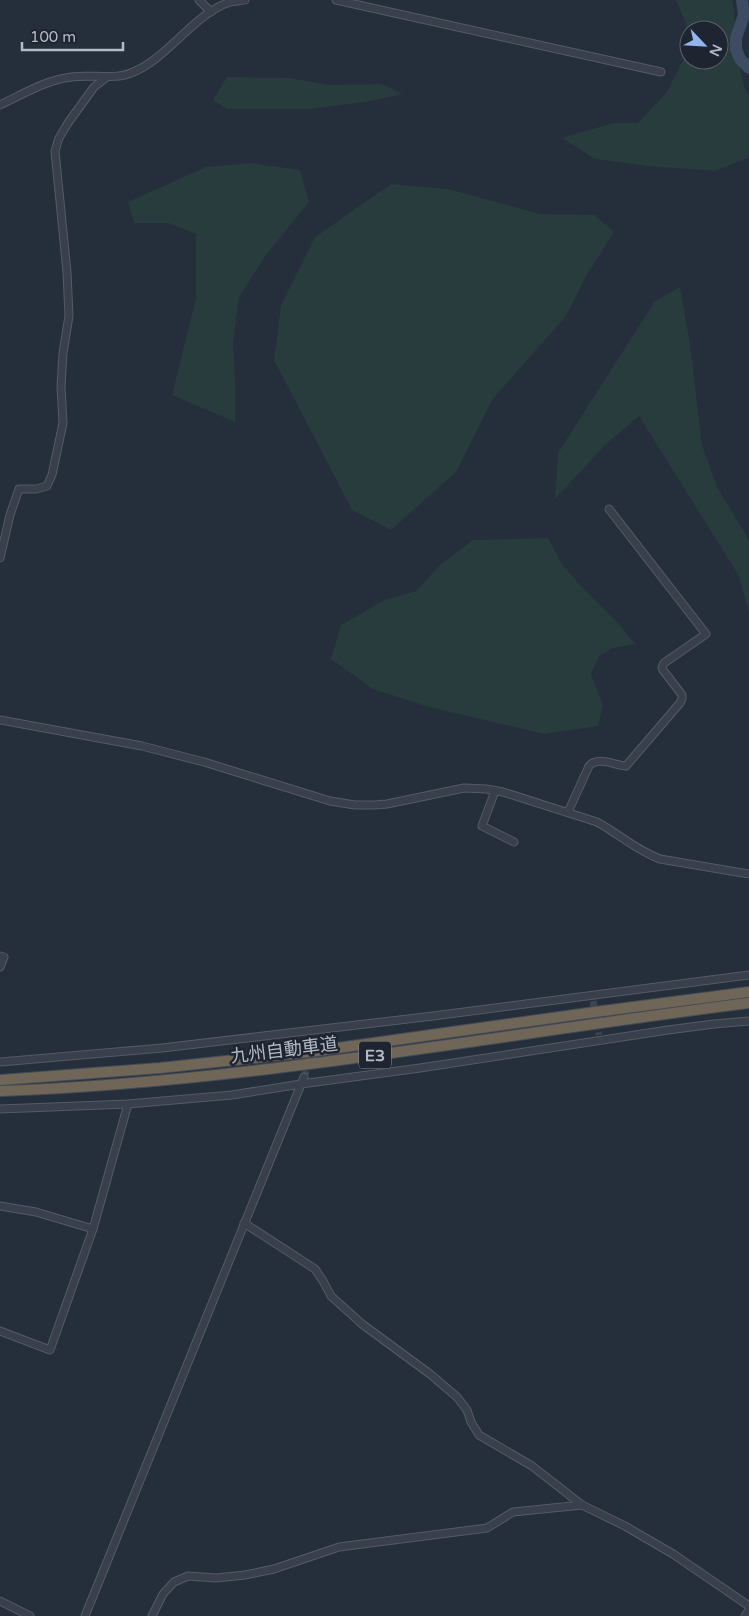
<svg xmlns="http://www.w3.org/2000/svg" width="749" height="1616" viewBox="0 0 749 1616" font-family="'Varela Round','Noto Sans JP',sans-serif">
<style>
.green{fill:#283b3d;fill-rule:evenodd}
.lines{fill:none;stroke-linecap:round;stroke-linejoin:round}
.river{stroke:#3d4c62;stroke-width:12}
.minor-tunnel{stroke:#3b4350;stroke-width:7;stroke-dasharray:7 3.5;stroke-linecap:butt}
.minor-casing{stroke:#545b66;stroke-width:9}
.highway-casing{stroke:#444b56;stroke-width:12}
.minor{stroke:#39404b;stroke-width:7}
.highway{stroke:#706657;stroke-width:10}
.labels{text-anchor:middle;stroke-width:5;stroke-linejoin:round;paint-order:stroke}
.shield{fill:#1e2530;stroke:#888e99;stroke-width:1}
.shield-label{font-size:16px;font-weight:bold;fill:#b5bbc6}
.street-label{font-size:18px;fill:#b5bbc6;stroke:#1e2530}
</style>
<rect width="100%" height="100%" fill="#252e3b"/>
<g class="green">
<path d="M676,0H731L733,2C735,21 738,84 749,95V157L716,171L647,166L595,159L562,138L613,123H638L667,92L687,52L686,23ZM689,30H719V60H689Z"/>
<path d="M227,77L290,78L328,85L381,84L403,94L371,101L310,109H227L213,100Z"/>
<path d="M251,163L300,170L309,202L266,255L239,297L233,344L235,381V422L172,395L196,298V234L168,223H134L128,202L206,167Z"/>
<path d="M391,184L448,189L540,214L594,215L614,232L585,278L566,316L492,400L456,472L391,530L352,510L274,360L281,305L315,237Z"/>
<path d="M680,287L690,344L702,445L717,487L749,540V613L739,576L639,416L605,445L555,499L558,453L655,301Z"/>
<path d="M548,538L561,563L580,585L619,624L635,644L613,648L599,656L591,674L603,705L598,726L544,734L429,707L373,689L331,659L341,625L385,600L416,591L441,564L473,540Z"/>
</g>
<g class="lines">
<path class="river" d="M742,0L744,15L736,38V49L740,59L749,68"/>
<g class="minor-tunnel">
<path d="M593,1001L599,1035"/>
<path d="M304,1077L320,1037"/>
</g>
<g class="minor-casing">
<g id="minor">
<path d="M199,0L211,12"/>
<path d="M336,0L661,72"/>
<path d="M0,105C23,94 46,80 71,77C90,74 114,80 131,73C168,59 193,14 230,2C235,1 241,1 245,0"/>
<path d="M0,558L10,515L19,489H36L47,486L52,475L63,423L61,387L63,353L69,316L67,272L55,151L59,138L68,123L94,87L107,77"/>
<path d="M0,720L142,746L204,762L330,801L355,805H374L387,804L464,788L486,789L503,792L597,822C619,834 636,850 660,859L749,874"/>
<path d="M495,791L482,826L514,842"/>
<path d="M568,812L589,766C598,756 614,765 626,766L680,703L682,699V695L663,670L662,667L664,663L706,634L609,509"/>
<path d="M0,956L4,957L0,967"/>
<path d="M0,1062L162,1048L433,1016L749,975"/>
<path d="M0,1109L128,1104L232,1095L301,1084L420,1068L668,1030L714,1024L749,1021"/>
<path d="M0,1206L36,1212L93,1229"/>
<path d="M244,1223L315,1269L323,1281L331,1296L362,1324L430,1374L457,1397L467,1410L471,1422L479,1435L532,1466L582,1505L625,1526L673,1554L749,1606"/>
<path d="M0,1331L50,1350L93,1229L128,1104"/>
<path d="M0,1601L30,1616"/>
<path d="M85,1616L304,1077"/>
<path d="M152,1616L163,1594L174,1582L188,1576L216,1578L245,1575L274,1569L339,1547L487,1528L513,1512L582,1505"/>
<path d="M745,1616L749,1610"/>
</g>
</g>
<g class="highway-casing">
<g id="highway">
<path d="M0,1080L160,1068L309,1052L595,1012L749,992"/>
<path d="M0,1091C251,1082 500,1034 749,1003"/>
</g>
</g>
<use href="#minor" class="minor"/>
<use href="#highway" class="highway"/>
</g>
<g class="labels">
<rect class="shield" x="359" y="1041.5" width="32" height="27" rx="4"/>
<g class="shield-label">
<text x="375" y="1061">E3</text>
</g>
<g class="street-label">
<text transform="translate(284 1050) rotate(-7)" y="6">九州自動車道</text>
</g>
</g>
<g transform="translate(704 45) rotate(115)"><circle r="24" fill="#1e2530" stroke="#5a616c"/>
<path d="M0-4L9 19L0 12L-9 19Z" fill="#92b5ee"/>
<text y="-8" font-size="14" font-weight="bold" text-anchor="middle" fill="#b5bbc6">N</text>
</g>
<path d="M22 42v8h101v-8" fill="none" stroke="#b5bbc6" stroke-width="2.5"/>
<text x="30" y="42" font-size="15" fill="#b5bbc6" stroke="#1e2530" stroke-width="4" paint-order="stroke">100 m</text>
</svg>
